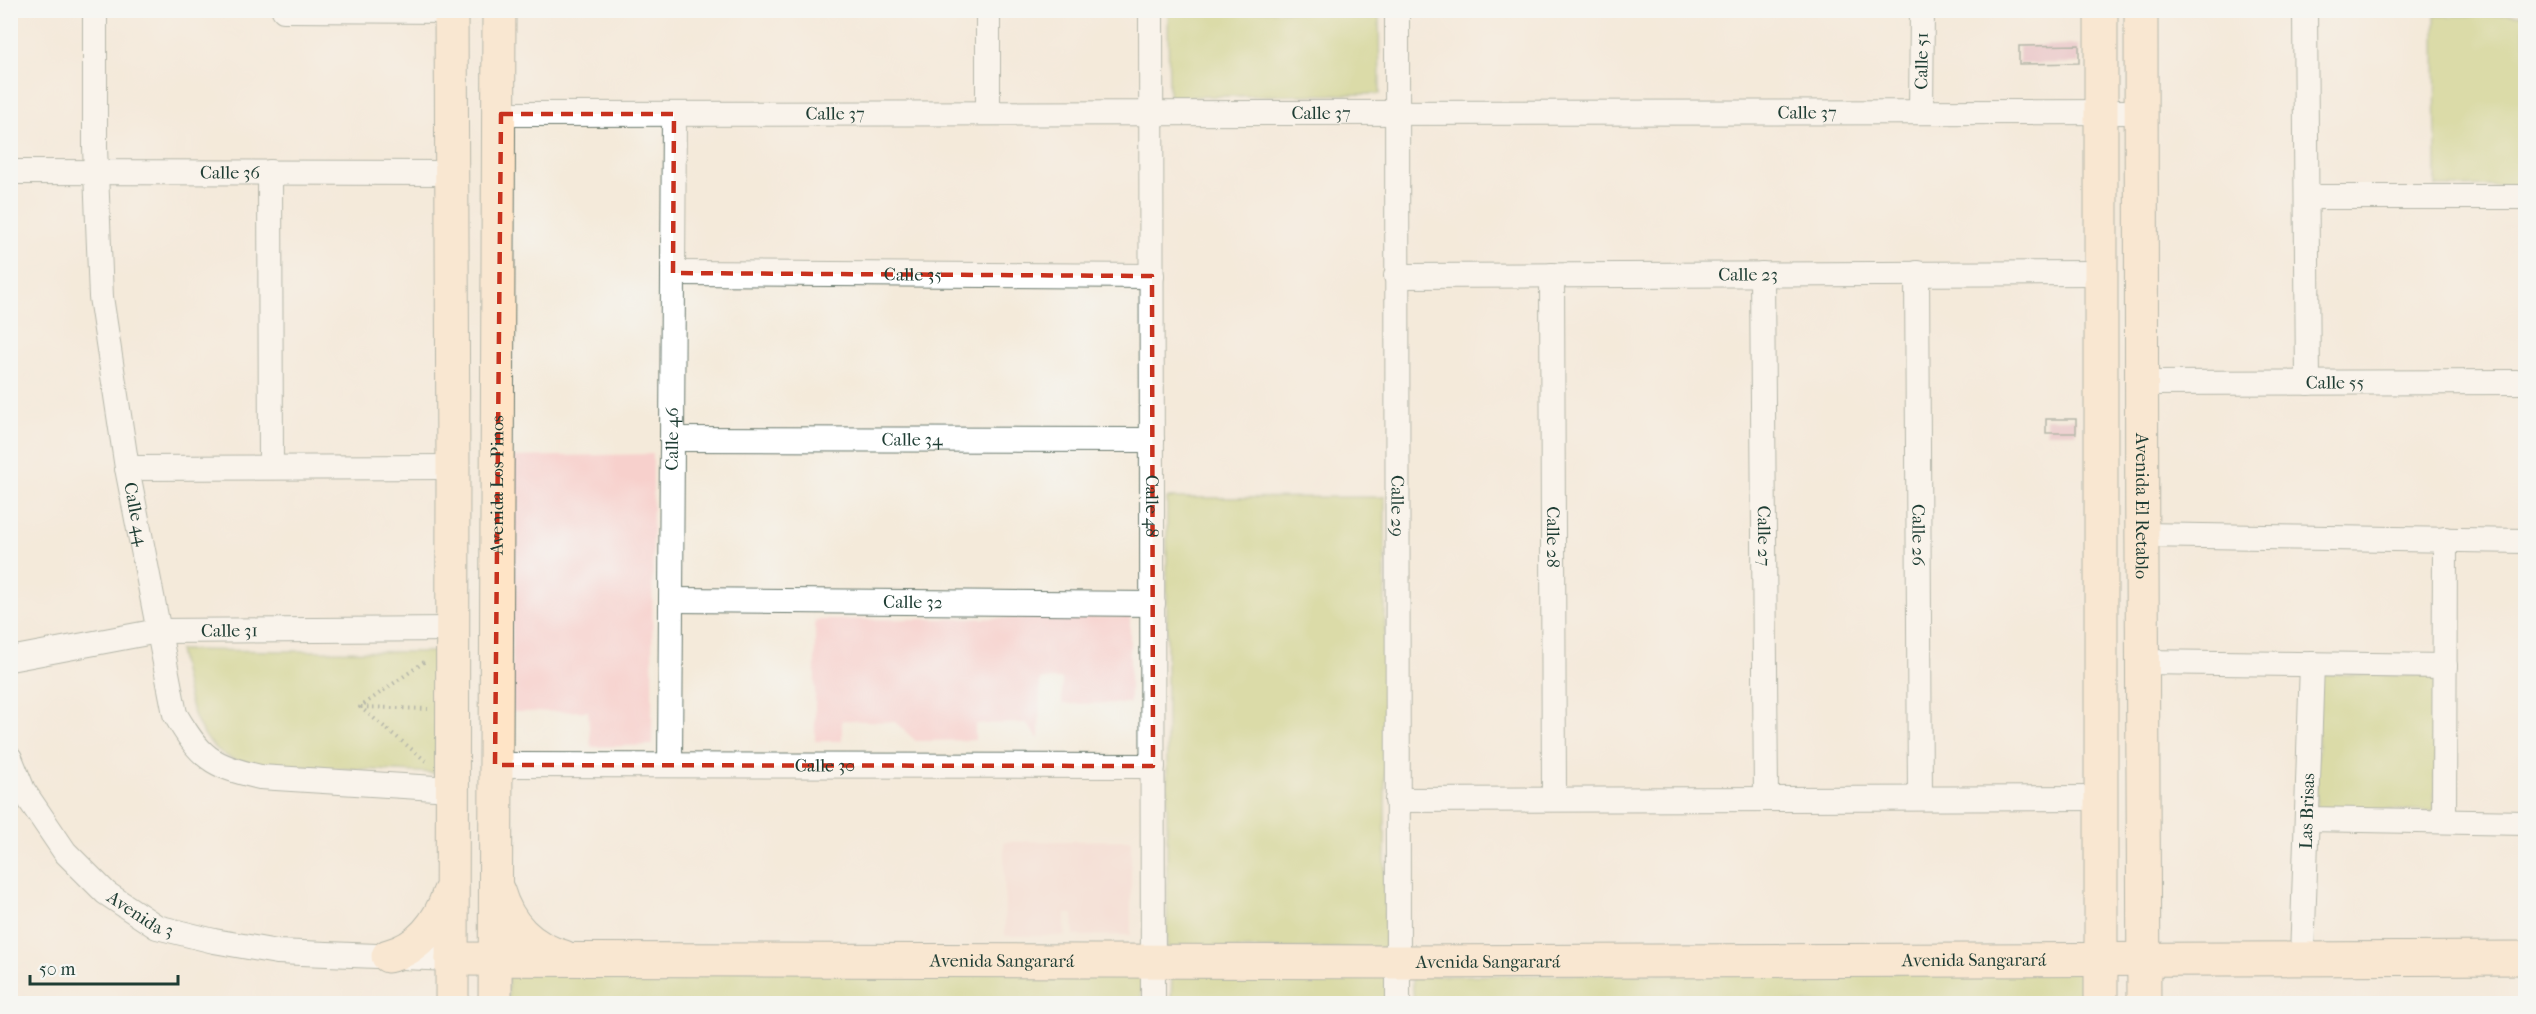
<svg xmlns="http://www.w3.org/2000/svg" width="2536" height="1014" viewBox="0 0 2536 1014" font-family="'IM FELL French Canon',serif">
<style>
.built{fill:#f7d0cc}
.green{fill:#bcca6c;stroke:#6e8450;stroke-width:1.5}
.building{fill:#de9eb5}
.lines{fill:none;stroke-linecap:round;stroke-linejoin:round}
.street-casing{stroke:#6a7a6e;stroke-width:26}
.secondary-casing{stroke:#6a7a6e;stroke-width:35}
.path{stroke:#6a7a6e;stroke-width:4;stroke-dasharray:1.5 4.5;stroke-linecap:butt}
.street{stroke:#fff;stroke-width:24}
.secondary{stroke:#ffe4c6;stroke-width:33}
.marked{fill:none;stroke:#c8321e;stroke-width:4.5;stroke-dasharray:12 8;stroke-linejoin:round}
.labels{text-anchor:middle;stroke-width:4.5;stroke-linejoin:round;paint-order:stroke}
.street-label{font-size:18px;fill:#1f3d34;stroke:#f6f6f2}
</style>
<rect width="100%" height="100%" fill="#f6f6f2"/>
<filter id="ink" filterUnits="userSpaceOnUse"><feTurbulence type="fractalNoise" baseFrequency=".0167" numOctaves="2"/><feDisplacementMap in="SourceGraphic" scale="12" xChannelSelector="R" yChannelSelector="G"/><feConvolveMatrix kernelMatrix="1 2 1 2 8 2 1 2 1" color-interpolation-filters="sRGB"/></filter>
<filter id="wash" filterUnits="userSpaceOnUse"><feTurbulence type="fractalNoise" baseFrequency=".008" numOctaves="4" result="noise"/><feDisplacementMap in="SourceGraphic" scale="24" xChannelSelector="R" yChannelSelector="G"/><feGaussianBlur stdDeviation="1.35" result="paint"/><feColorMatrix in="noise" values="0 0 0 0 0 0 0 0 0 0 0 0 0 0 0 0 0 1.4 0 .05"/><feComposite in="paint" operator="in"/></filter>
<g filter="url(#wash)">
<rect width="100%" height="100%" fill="#f4eada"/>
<g class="built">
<path d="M653,454L652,745L591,747L588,711L512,712L513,457Z"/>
<path d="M1130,617V703L1062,704V679H1040L1039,739L1026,723L975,724V740L916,741L895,722L842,720V741H815V620Z"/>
<path d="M1131,840V935L1074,936L1073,914H1065V936H1005L1004,842Z"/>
</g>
<g class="green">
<path d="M1168,11H1379L1380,94L1169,97Z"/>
<path d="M2525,15V186L2436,187L2435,16Z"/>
<path d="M1385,497V948L1167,949V498Z"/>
<path d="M179,650L435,652L436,773L253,764C246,762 236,761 230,758C191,738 187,689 179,650Z"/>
<path d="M2320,674L2438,676L2434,811L2316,808Z"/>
<path d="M1142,968L1141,1004L508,1003V969Z"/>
<path d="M1388,970V1003L1171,1004L1172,971Z"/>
<path d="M2090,970L2091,1003L1414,1004L1412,976Z"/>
</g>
<g id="blocks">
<g class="building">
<path d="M2079,45V63L2019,64V46Z"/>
<rect x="2046" y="419" width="30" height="14"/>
</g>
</g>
</g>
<g filter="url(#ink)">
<use href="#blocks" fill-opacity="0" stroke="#6a7a6e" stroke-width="1.5"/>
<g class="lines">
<g class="street-casing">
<g id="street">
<path id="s1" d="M95,10V147L101,297L127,468L175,714C200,757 211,766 260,777L451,789"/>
<path d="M284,10L451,11"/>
<path id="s2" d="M1151,10L1153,1004"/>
<path id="s3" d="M1397,10L1398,1004"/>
<path d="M2305,10L2308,383"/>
<path id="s4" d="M1921,112L1922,10"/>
<path d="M988,113V10"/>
<path id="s5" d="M501,114L2142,112"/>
<path id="s6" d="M10,172L451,173"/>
<path d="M270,172L271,467"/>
<path d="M2308,197H2526"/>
<path id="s7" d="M673,273L1152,276"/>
<path id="s8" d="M1917,273L1920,798"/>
<path id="s9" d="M1762,274L1766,799"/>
<path id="s10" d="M1552,275L1554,799"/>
<path id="s11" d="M1396,276L2102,273"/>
<path id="s12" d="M2143,383L2526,382"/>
<path id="s13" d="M672,439L1152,440"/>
<path d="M127,468L453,467"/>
<path d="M2141,535L2526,541"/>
<path id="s14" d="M671,600L1153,604"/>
<path id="s15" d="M10,659L158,631L452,629"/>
<path d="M2142,662L2445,666"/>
<path id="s16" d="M10,758L23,790L65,852L106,893L157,927L214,941L277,952L452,959"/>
<path id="s17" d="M495,765L1153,766"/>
<path id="s18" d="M670,765L674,114"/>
<path d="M1397,800L2102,798"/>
<path d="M2307,819L2526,823"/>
<path d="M2444,821L2445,539"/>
<path id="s19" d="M2302,958L2312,664"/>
</g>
</g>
<g class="secondary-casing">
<g id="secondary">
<path d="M451,10L453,467L452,1004"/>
<path d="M2101,10V1004"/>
<path id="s20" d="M2141,10C2143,342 2140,672 2144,1004"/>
<path d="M498,891C508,925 530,948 564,957"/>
<path d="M388,956C419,949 439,923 449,893"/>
<path id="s21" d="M452,959L1398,962L2526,958"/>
<path id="s22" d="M495,1004L499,10"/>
</g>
</g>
<g class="path">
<path d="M361,707L428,709"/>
<path d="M426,761L360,707L427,660"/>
</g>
<use href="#street" class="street"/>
<use href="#secondary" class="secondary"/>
</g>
</g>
<path d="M0 0H2536V1014H0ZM501,114H674L673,273L1152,276L1153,766L495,765Z" fill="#f4eada" fill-opacity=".55" fill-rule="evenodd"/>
<path class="marked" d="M501,114H674L673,273L1152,276L1153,766L495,765Z"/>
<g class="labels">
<g class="street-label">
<text dy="6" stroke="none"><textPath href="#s4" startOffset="51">Calle 51</textPath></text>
<text dy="6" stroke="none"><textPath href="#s5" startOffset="1306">Calle 37</textPath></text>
<text dy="6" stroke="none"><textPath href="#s5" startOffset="334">Calle 37</textPath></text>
<text dy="6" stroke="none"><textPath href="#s5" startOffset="820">Calle 37</textPath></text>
<text dy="6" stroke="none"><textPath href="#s6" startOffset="220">Calle 36</textPath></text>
<text dy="6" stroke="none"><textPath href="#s11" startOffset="352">Calle 23</textPath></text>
<text dy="6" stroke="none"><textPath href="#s7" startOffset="240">Calle 35</textPath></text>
<text dy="6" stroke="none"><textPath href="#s12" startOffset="192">Calle 55</textPath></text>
<text dy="6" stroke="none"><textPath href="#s18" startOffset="326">Calle 46</textPath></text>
<text dy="6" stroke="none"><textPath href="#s13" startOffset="240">Calle 34</textPath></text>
<text dy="6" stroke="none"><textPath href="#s22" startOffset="519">Avenida Los Pinos</textPath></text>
<text dy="6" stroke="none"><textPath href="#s2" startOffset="496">Calle 48</textPath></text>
<text dy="6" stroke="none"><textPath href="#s3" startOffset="496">Calle 29</textPath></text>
<text dy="6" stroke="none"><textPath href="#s20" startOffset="496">Avenida El Retablo</textPath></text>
<text dy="6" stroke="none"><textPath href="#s1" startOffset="507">Calle 44</textPath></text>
<text dy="6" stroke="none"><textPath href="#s8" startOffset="262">Calle 26</textPath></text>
<text dy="6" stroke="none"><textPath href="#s10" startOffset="262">Calle 28</textPath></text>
<text dy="6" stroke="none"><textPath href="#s9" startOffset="262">Calle 27</textPath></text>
<text dy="6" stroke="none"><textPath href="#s14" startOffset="242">Calle 32</textPath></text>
<text dy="6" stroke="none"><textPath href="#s15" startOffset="222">Calle 31</textPath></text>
<text dy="6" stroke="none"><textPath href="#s17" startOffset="330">Calle 30</textPath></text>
<text dy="6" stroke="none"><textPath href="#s19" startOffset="147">Las Brisas</textPath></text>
<text dy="6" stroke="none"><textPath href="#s16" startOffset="208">Avenida 3</textPath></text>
<text dy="6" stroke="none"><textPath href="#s21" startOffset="1522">Avenida Sangarará</textPath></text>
<text dy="6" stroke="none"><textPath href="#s21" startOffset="550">Avenida Sangarará</textPath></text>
<text dy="6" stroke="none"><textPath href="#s21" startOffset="1036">Avenida Sangarará</textPath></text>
</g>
</g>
<rect width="2536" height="1014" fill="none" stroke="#f6f6f2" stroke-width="36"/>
<path d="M30 975v9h148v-9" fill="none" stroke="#1f3d34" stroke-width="3"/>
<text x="39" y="975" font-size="18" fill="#1f3d34" stroke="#f6f6f2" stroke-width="4.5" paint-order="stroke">50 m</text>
</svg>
